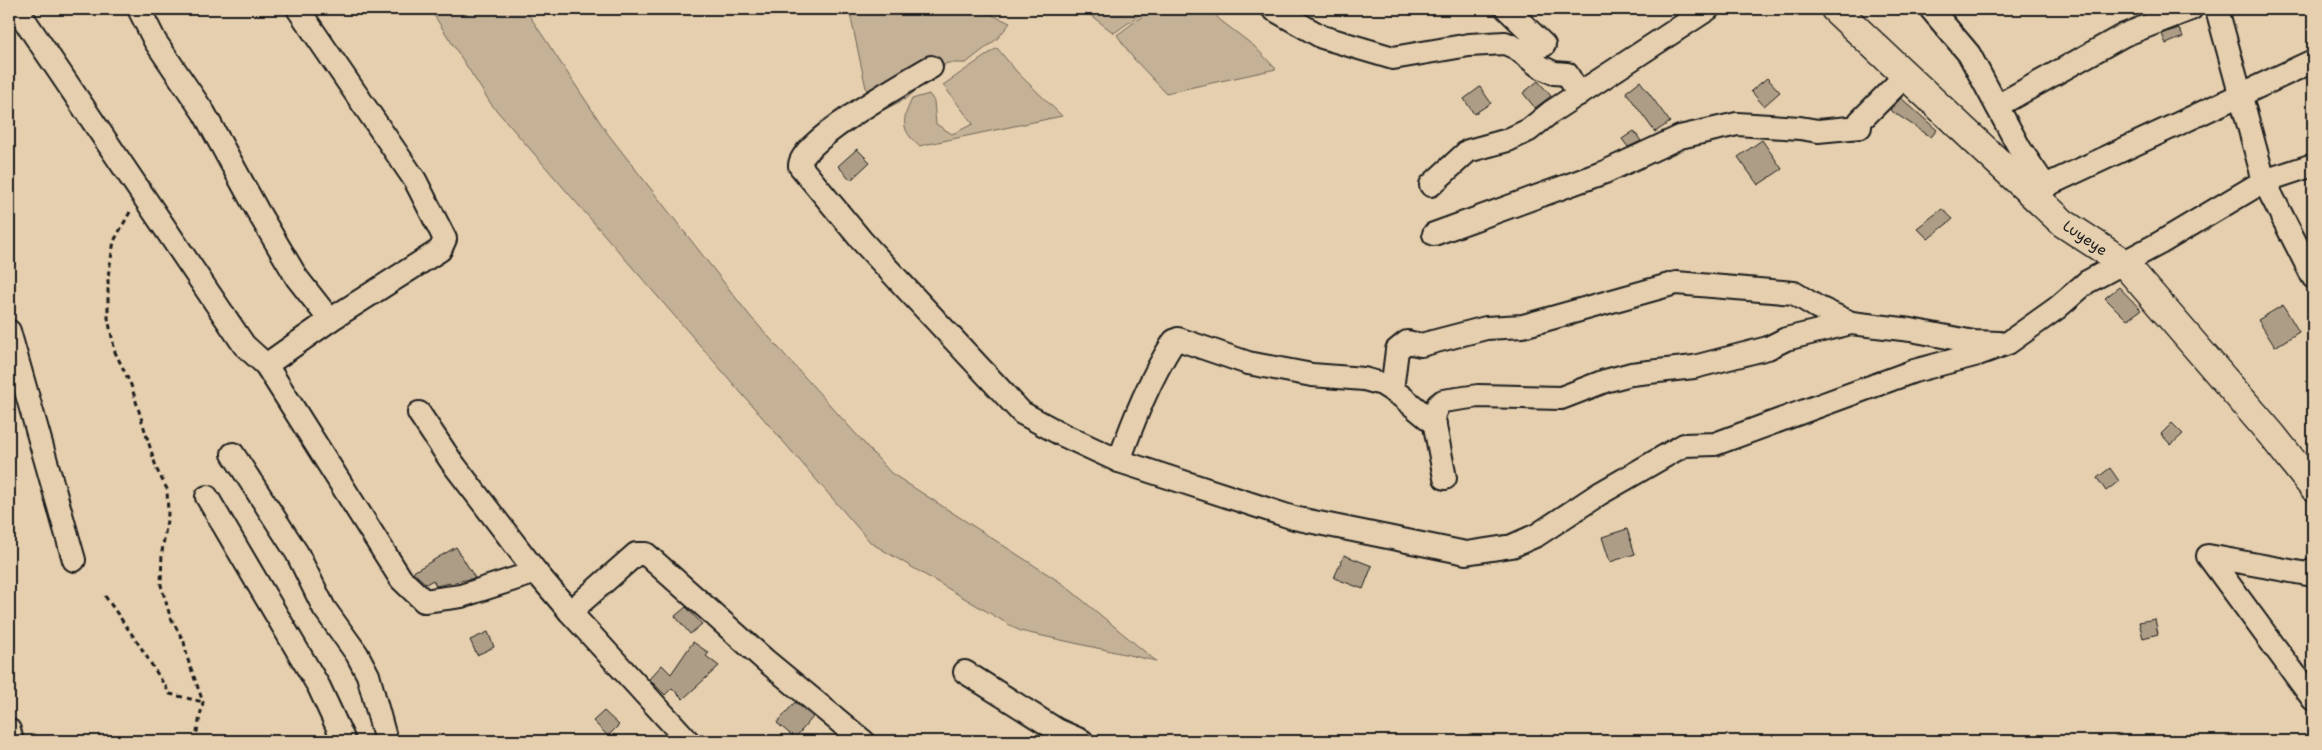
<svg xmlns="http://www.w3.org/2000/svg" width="2322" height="750" viewBox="0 0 2322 750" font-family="'Shantell Sans',sans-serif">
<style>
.green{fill:#c4b196;stroke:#706659}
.building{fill:#ad9d86;stroke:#1c1c1c}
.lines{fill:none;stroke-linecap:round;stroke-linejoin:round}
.minor-casing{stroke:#1c1c1c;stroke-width:26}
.tertiary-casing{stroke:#1c1c1c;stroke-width:31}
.path{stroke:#1c1c1c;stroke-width:3;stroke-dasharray:5 4;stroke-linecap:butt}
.minor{stroke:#e5cfae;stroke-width:22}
.tertiary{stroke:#e5cfae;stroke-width:28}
.labels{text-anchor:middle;stroke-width:4.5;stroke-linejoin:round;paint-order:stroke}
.street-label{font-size:15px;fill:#1c1c1c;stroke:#e5cfae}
</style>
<rect width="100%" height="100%" fill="#e5cfae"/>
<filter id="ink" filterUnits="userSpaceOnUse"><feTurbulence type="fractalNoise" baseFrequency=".02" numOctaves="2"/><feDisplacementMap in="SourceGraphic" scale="10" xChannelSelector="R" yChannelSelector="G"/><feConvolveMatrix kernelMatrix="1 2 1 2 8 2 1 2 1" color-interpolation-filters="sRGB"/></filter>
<g filter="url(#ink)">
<g class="green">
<path d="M430,9H525L608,134L750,316L891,473L1063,584L1156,661L1020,631L871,543L491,104Z"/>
<path d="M849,9H979L1010,23L997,39L966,63H947L907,98L872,116Z"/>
<path d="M1082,9H1148L1114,33Z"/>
<path d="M1152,9H1210L1220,20L1254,46L1276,69L1166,93L1133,58L1117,35Z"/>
<path d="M997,48L1017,72L1062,116L919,146C900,129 902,120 912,99L929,94L934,101L936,124L952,134L973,124L943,85Z"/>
</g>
<g class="building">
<path d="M2179,28L2183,37L2166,44L2162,34Z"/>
<path d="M1767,78L1780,92L1764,106L1751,91Z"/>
<path d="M1538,81L1551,96L1535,108L1523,93Z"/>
<path d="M1640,81L1670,122L1655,132L1626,92Z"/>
<path d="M1480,87L1491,103L1474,114L1464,99Z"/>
<path d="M1901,98L1937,130L1931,137L1890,110Z"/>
<path d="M1634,131L1641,141L1628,147L1622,139Z"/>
<path d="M1762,140L1782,169L1758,185L1738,157Z"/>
<path d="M857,149L870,162L851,180L838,166Z"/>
<path d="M1942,209L1953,219L1928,239L1917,228Z"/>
<path d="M2119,287L2141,310L2127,320L2105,298Z"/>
<path d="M2283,305L2299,332L2275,347L2258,320Z"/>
<path d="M2172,423L2183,434L2171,445L2161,434Z"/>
<path d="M2110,468L2119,481L2106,491L2097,478Z"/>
<path d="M1627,529L1635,554L1610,562L1602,537Z"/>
<path d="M456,547L475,578L436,586L433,580L426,584L413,572Z"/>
<path d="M1344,555L1372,566L1363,589L1334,578Z"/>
<path d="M686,607L702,624L690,634L675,616Z"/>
<path d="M2155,619L2158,634L2143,638L2139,622Z"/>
<path d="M488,632L494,647L477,655L470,640Z"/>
<path d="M693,642L709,653L706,656L719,666L683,699L672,688L665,695L649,679L662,665L671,674Z"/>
<path d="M795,702L813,717L795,738L777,723Z"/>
<path d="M604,711L619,725L608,736L593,721Z"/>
</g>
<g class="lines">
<g class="minor-casing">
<g id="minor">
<path d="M17,9L244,345L266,365L401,579L424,601L461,596L536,572L570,612L688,741"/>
<path d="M139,9L155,41L204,113L257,210L297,278L330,320L266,365"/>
<path d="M298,9L415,180L445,239L440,250L330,320"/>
<path d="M1273,9L1322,37L1393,58L1469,45L1505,43L1516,48L1539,66L1554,73L1567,74L1579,94"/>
<path d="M1507,9L1544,45"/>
<path d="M1931,9L1969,54L2020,149L2046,187"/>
<path d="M2217,9L2264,181L2313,277"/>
<path d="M931,67C909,80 798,142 800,166L862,241L1022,413L1063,435L1119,461L1294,518L1466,553L1512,546L1537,535L1599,494L1684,445L1715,444L1914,371L1978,354L2008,343L2057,308L2087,282L2160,243L2264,181L2313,165"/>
<path d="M1997,106L2124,35L2191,9"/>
<path d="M1431,185L1468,151L1508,140L1529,130L1551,112L1708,9"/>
<path d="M2030,193L2313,61"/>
<path d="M1434,234L1605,172L1680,137L1737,124L1800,128L1818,131L1860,127V121L1905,76"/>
<path d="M9,331L74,560"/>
<path d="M1392,390L1397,350L1407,342L1421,345L1486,328L1523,326L1676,283L1794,293L1817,307L1851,323"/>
<path d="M419,413L451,461L536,572"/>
<path d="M233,454L297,553L324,608L357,654L368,675L386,741"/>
<path d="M1119,461C1134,419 1150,378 1174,341L1178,339L1248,363L1312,375L1364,379L1382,384L1401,396L1435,424"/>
<path d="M1445,478L1433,416L1438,405L1443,401L1478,396L1561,398L1605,381L1631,374L1694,367L1768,348L1786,339L1851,323L1911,330L1974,342L1999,343"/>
<path d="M207,497L319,687L344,741"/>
<path d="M2313,570L2307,574L2208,556L2313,699"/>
<path d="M570,612L636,554H646L765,660L863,741"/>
<path d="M965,672L1057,730L1082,741"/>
<path d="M9,730L12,741"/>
</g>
</g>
<g class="tertiary-casing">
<path id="tertiary" d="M1835,9L2063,223L2124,263L2272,435L2313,487"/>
</g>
<g class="path">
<path d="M130,212L114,241L108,276V318L115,352L131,385L157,470L167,489L168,514L162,552L161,585L170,616L184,642L188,660L203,702L195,741"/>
<path d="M105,596L140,646L170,694L203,702"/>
</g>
<use href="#minor" class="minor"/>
<use href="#tertiary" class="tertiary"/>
</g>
</g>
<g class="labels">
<g class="street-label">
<text transform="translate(2085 238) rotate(34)" y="5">Luyeye</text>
</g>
</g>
<rect width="2322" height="750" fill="none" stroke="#e5cfae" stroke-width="30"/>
<rect x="15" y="15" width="2292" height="720" fill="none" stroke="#1c1c1c" stroke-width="2" filter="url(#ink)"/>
</svg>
